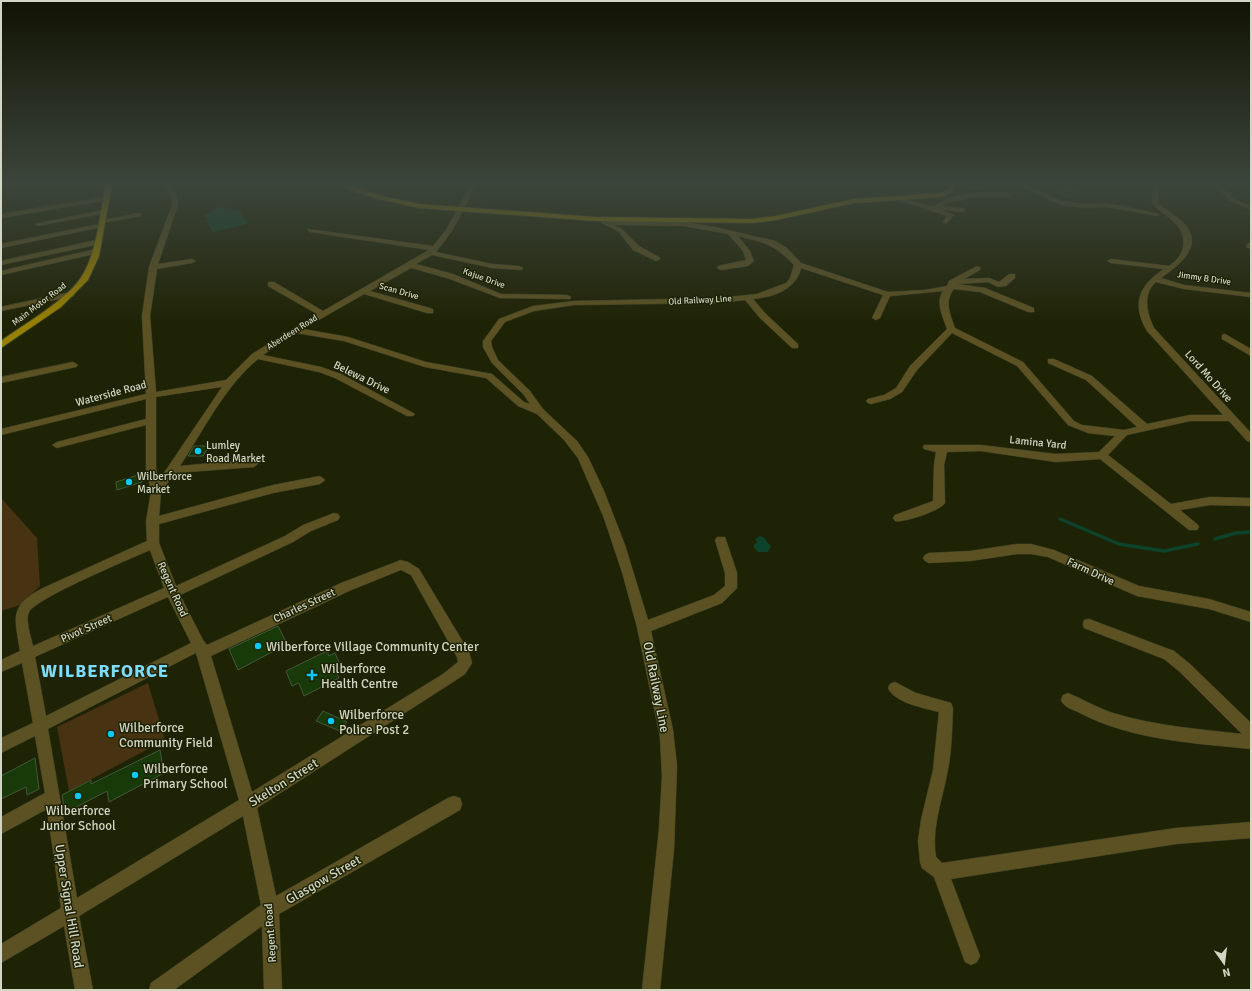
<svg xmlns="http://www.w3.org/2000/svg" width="1252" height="991" viewBox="0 0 1252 991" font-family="Signika,sans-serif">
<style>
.green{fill:#473211}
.water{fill:#0d422b}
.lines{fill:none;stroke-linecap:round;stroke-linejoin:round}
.stream{stroke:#0d422b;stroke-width:3.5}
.building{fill:#173a08;stroke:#43573d}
.minor-casing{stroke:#3c4024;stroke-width:1}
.major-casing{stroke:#3c4024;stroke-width:2}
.minor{fill:#5b5123;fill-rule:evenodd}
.major{fill:#977f00;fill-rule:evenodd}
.poi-dot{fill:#0bcafa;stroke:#1f2305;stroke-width:1.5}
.labels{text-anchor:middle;stroke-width:3;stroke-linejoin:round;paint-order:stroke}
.far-street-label{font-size:9px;fill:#d2d6c5;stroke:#1f2305}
.street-label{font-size:11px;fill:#d2d6c5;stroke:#1f2305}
.poi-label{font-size:11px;fill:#d2d6c5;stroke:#1f2305;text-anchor:start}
.near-poi-label{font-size:13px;fill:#d2d6c5;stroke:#1f2305;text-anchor:start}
.near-street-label{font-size:13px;fill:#d2d6c5;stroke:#1f2305}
.near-district-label{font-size:18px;font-weight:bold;letter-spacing:1px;fill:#7ddbfc;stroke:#1f2305}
</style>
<rect width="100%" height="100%" fill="#1f2305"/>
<g class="green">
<path d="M1,498L37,538L40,586L20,605L1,611Z"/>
<path d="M148,683L165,740L69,791L57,727Z"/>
</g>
<g class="water">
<path d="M220,206L239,211L248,224L213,232L206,221L208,220L203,216Z"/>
<path d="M760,536L765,538L766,541L771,546L768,552H758L754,548V545L757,542L755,539Z"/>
</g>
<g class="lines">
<g class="stream">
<path d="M1060,519L1119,544L1164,551L1198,544"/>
<path d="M1215,539L1236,533L1251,532"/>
</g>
</g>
<g class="building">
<path d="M1071,186L1082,191L1067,197L1055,192Z"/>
<path d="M194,446H209L203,456H188Z"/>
<path d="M141,474L142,482L117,490L116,482Z"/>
<path d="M278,626L287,644L238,670L229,649Z"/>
<path d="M327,651L329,656L335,653L341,667L335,670L339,678L304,696L299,683L292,686L286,671Z"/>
<path d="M323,711L347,722L340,731L316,721Z"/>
<path d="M160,750L164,773L109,802L107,791L65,813L62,795L91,780V784Z"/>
<path d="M35,758L39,789L27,795L26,787L1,799V776Z"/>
</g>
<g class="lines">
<g class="minor-casing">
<g id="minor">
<path d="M163,184H169L177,195L178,205L158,264L192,259L196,261L192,263L157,269L150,316L156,392L226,380L252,354L317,314L268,286V282H274L323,311L429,250L310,232L307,230L308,229L433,246L446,230L471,184H477L452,231L436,252L492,264L519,266L523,268L522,270L492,268L432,255L416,264L453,274L501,294L567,295L571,297L570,299L500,298L447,278L411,268L370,291L433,309V313H427L364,294L303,329L348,337L426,362L492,374L524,402L530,404L524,395L492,363L483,347V341L499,319L533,306L574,301L719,298L757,294L786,283L790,278L794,265C774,244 765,243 738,236L750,251L754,261L748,266L721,270L717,268L718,266L746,260L743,251L728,234L684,226L614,225L622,229L639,246L659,257L660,259L656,261L633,250L618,231L601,223L604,221L684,222L715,227L775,241L787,248L801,263L888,292L925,290L947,286L949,281L977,266L981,268L980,270L964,279L989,278L999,282L1009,274H1015V278L1006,286L998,287L988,282L957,284L985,288L1034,308V312H1028L980,292L954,289C944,301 950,314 955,328L1023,362L1074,421L1082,425L1124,430L1137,427L1086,380L1048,363V359H1054L1092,376L1147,424L1190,415H1223L1147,331C1131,304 1139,285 1164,269L1111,263L1107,261L1111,259L1169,266C1177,260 1182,255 1183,246C1187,224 1163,217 1152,203L1153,184H1159L1158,203C1166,210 1175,215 1183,222C1206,246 1179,265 1161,278L1184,285L1251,293V297L1184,289L1156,282C1142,294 1147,313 1154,328L1251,433V442L1247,441L1229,421H1190L1127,435L1108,455L1171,504L1210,497L1251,498V506L1210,505L1180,510L1197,524L1199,527L1197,530H1189L1100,459L1056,462L981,451L947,452L944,465L945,503C940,511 903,523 895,521L893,518L895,515L933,501L934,465L936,452L924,449L923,447L924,445H981L1056,454L1099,452L1115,436L1088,433L1068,425L1017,366L952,333L917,370L902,392L890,399L871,404L868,403L866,401L868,399L884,395L896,388L910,366L947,329C943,317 935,302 943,291L890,296L880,318L876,320L872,318L883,295L801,268C796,290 773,297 753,299L766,314L798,344V348H792L760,318L745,300L719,303L574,305L534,311L505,322L491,341L492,347L498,360L530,391L543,409L577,441L588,457L604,491L625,545L648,620L714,595L725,586V573L715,540L717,537H725L737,573V588L722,603L651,631L673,730L677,766L674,849L660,990H642L659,829L662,776L660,737L637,627L622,572L604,518L578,458L564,440L537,414L518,406L486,378L425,367L344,341L296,333L263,355L321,367L341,374L415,414L413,416H407L335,378L319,372L258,359C225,386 203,431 180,466L254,459L259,463L254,467L175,473L161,492L159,516L273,485L320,476L325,480L320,484L273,493L159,524V543L176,586L285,536L303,525L334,513L338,514L340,517L338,520L311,531L293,542L180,595L203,640L207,645L341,583L396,562L400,560L408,562L419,569L469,652L472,663L465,674L453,682L257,808L276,896L448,798L454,796L460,798L462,804L460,810L279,914L282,990H264L262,926L174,990H149L151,983L261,905L243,816L79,916L93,990H75L64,926L1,963V944L61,908L47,809L1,834V817L45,793L35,736L1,753V738L33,723L22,663L1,672V660L20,651C15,618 8,606 43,588L147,541L146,522L151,491L146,469V425L57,448L52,445L57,442L146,419V399L1,435V429L146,394L142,316L149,267L172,205L171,195ZM222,387L168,467L159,480L156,469V397ZM150,550L164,588L33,646C31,637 25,620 29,612C36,598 130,559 150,550ZM401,570L411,575L457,657L458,662L443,674L252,792L211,656L349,591ZM168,597L191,643L46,716L35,657ZM196,653L239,800L77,898L48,729Z"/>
<path d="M625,184H705L669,188Z"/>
<path d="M962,184L975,186L998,184L975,190L950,185Z"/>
<path d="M1015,184H1024L1062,201L1084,204L1107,203L1160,214L1157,216L1107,207L1084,208L1061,205Z"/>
<path d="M1211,184H1218L1235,199L1251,206V210L1231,201Z"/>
<path d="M1002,192L1013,195L1010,197H972L945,204L943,206L963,208L966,210L963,212L942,210L954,215L946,224L943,222L947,216L892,198L895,196L933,207C951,192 979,192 1002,192Z"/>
<path d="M107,197L110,199L109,200L1,218V214Z"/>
<path d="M104,210L107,212L106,213L38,226L35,224Z"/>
<path d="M139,213L141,214V216L102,223L99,221Z"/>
<path d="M100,224L102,225V227L1,248V244Z"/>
<path d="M97,240L101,242L100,244L1,265V261Z"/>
<path d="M1248,243H1251V249L1246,247Z"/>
<path d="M96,249H99V253L1,275V271Z"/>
<path d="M71,292H74V296L1,311V307Z"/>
<path d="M1225,334L1251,349V356L1222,339V335Z"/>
<path d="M73,362L78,365L76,367L1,383V377Z"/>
<path d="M1017,544H1031L1054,550L1139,586L1209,599L1251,612V622L1209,609L1137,596L1048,557L1031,554H1017L970,561L929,563L925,561L923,558L925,555L929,553L970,551Z"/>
<path d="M1089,619L1174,651L1190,664L1251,723V749C1193,743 1130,740 1078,712C1071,709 1064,707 1061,700L1063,695L1068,693C1083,699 1097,708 1113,713C1155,726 1198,729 1242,734L1180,672L1164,659L1084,628L1083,624L1084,620Z"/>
<path d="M895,682L916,693L951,703L953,708C952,728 952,749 948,769C943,799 931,827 936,857L942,863L1176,828L1251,822V838L1176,844L951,879L980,956L977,962L971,965L965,962L934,877L922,868L920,862L918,841L921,820L933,770L939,712C924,708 895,703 888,688L890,684Z"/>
</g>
</g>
<g class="major-casing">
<g id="major">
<path d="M106,184H112L99,256L88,280L61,307L1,348V341C23,325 66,300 80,279C97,255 100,213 106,184Z"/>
<path d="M333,184H344L382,196L419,204L595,217L752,219L776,216L854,199L940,193L948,189L949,184H955L953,191L942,197L854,203L776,220L752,223L595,221L419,208L378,199Z"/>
</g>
</g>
<use href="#minor" class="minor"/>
<use href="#major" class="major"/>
</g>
<linearGradient id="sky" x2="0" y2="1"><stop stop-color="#111303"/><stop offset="0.57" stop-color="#3c453b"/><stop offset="1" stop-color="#3c453b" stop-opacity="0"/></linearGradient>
<rect width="1252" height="323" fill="url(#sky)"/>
<g class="poi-dot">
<circle cx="198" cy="451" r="4"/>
<circle cx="129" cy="482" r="4"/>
<circle cx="258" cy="646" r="4"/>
<path d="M310 669h4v4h4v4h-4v4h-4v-4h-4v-4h4z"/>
<circle cx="331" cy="721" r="4"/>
<circle cx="111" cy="734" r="4"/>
<circle cx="135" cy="775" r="4"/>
<circle cx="78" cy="796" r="4"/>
</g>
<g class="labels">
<g class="far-street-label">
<text transform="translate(484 278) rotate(20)" y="3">Kajue Drive</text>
<text transform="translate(1204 278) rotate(8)" y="3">Jimmy B Drive</text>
<text transform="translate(399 291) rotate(16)" y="3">Scan Drive</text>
<text transform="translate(700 300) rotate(-3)" y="3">Old Railway Line</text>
<text transform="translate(39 304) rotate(-37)" y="3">Main Motor Road</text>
<text transform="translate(292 332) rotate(-32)" y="3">Aberdeen Road</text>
</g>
<g class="street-label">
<text transform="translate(1209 376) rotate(48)" y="4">Lord Mo Drive</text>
<text transform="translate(362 377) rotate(26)" y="4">Belewa Drive</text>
<text transform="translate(111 393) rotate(-15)" y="4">Waterside Road</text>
<text transform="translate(1038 442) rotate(6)" y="4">Lamina Yard</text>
<text transform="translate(1091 571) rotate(25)" y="4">Farm Drive</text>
<text transform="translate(173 589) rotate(66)" y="4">Regent Road</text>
<text transform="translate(304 605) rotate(-25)" y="4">Charles Street</text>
<text transform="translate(86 628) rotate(-24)" y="4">Pivot Street</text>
<text transform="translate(270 933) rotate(-94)" y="4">Regent Road</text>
</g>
<g class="poi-label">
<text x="206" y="449">Lumley<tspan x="206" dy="13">Road Market</tspan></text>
<text x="137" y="480">Wilberforce<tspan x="137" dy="13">Market</tspan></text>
</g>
<g class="near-poi-label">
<text x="266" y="651">Wilberforce Village Community Center</text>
<text x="321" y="673">Wilberforce<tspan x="321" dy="15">Health Centre</tspan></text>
<text x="339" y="719">Wilberforce<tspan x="339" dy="15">Police Post 2</tspan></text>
<text x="119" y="732">Wilberforce<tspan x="119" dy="15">Community Field</tspan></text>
<text x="143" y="773">Wilberforce<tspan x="143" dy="15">Primary School</tspan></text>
<text x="78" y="815" text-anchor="middle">Wilberforce<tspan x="78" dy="15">Junior School</tspan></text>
</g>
<g class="near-street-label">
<text transform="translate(657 687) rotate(79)" y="5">Old Railway Line</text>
<text transform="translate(283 782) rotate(-32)" y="5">Skelton Street</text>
<text transform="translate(323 879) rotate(-30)" y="5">Glasgow Street</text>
<text transform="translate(70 906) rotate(81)" y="5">Upper Signal Hill Road</text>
</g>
<g class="near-district-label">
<text x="105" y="677">WILBERFORCE</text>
</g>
</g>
<rect width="1252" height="991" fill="none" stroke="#d2d6c5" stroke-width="4"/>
<g transform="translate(1224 963) rotate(166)" stroke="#1f2305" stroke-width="3" paint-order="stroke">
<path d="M0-3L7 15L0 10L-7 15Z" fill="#d2d6c5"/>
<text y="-6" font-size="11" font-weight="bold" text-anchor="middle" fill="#d2d6c5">N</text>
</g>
</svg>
